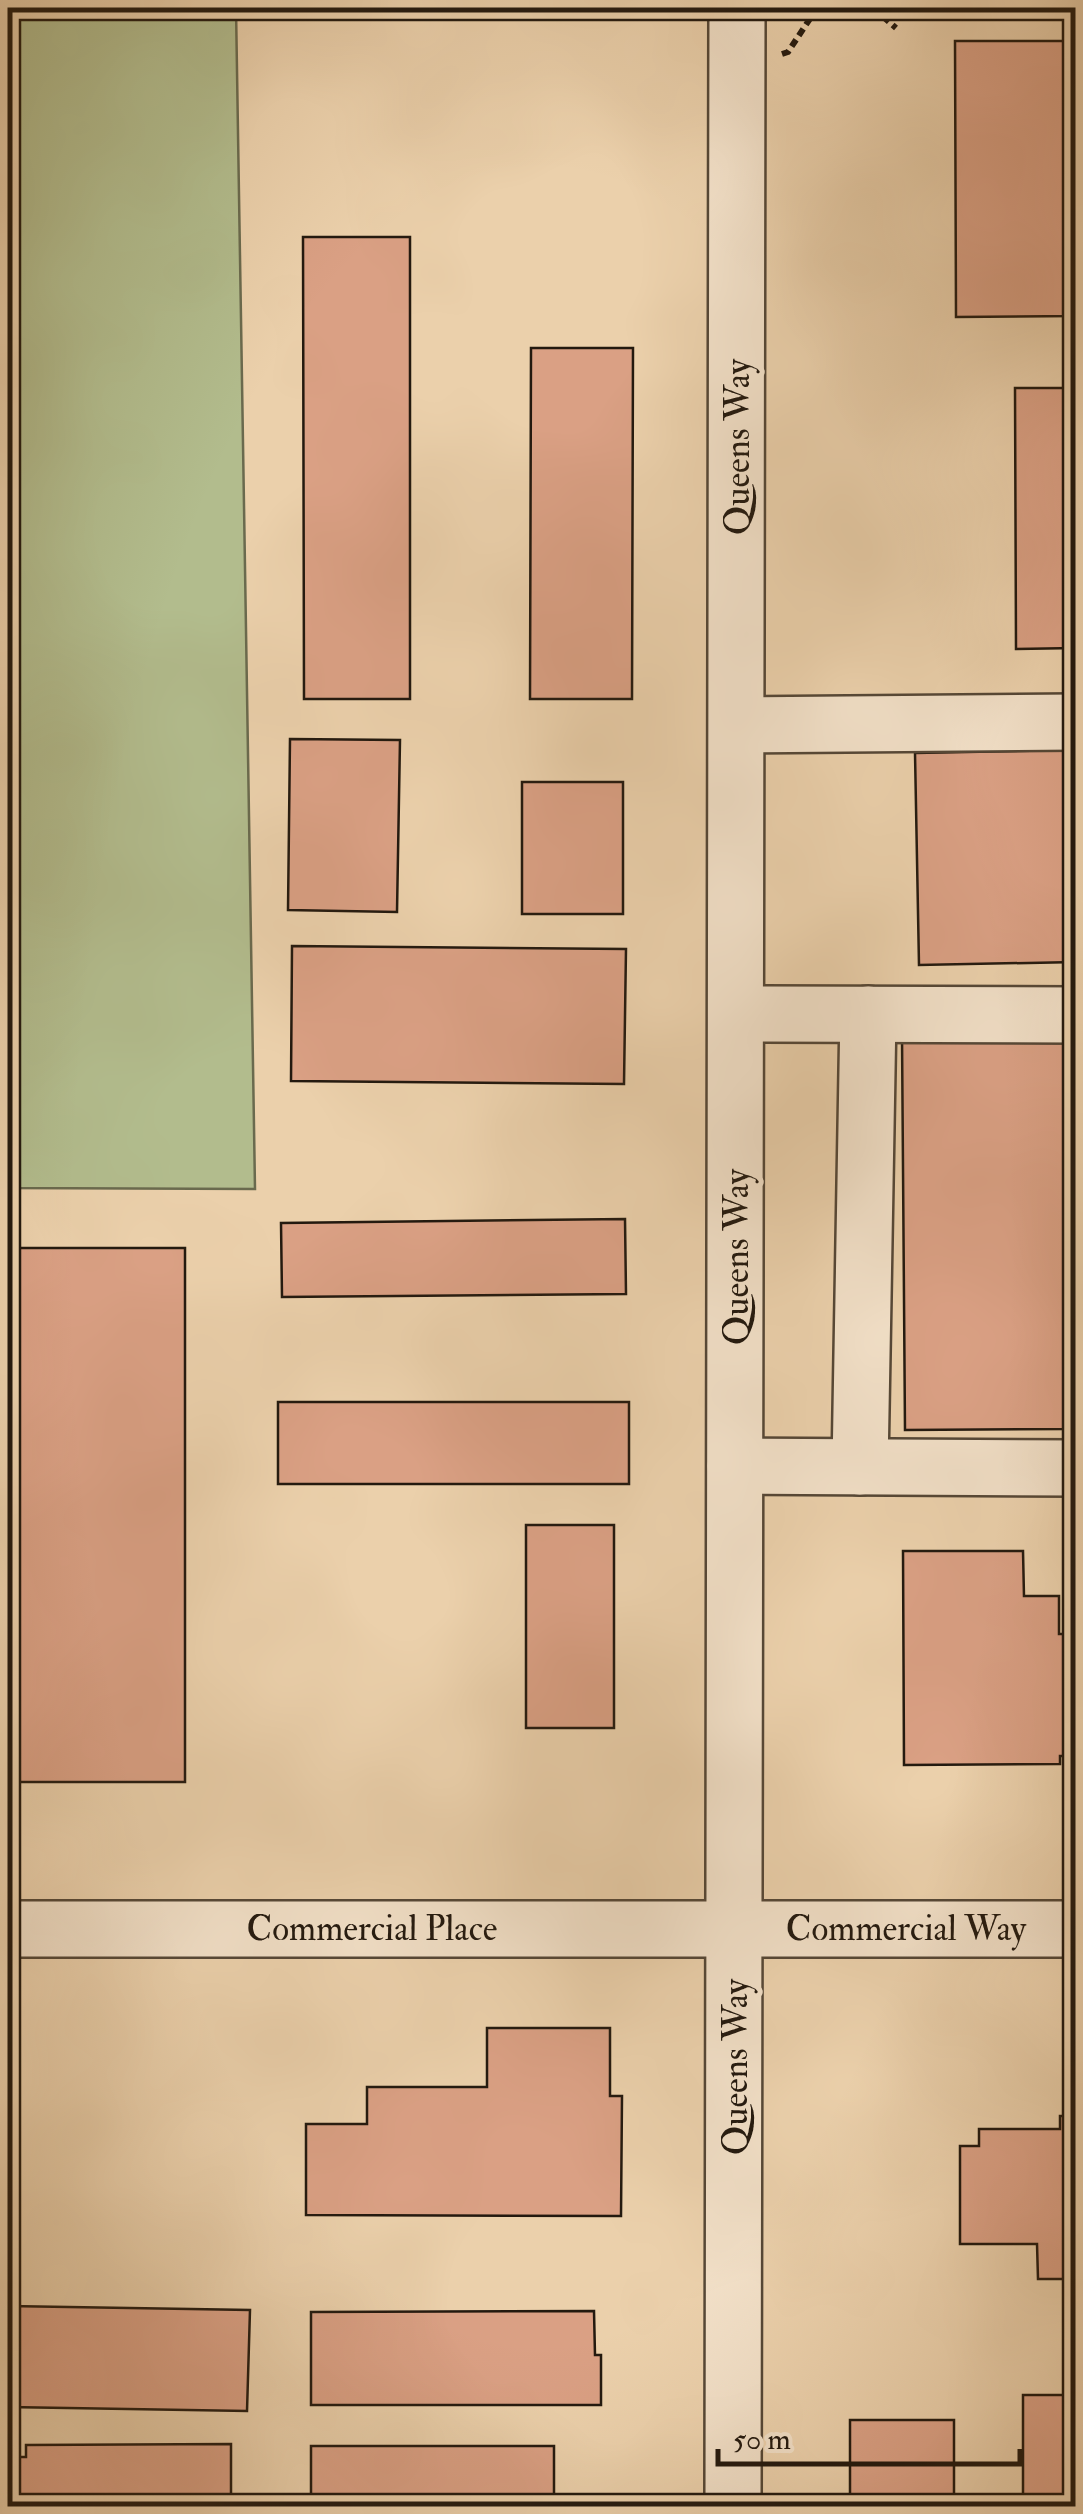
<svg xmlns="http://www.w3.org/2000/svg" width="1083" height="2514" viewBox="0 0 1083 2514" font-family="'IM FELL Double Pica',serif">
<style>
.green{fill:#b2bc8d;stroke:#6a6a4e;stroke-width:2.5}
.building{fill:#daa084;stroke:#23190f;stroke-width:2.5}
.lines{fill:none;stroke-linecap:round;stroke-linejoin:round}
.minor-casing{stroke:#554736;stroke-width:60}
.path{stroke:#23190f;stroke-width:6;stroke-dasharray:8 5;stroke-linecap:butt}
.minor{stroke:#f2e0c8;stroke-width:55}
.labels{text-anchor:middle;stroke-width:10;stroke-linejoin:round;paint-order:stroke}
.street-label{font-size:35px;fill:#23190f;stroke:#f2e0c8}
</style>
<rect width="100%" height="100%" fill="#ebd0ab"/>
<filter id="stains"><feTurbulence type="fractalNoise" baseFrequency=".002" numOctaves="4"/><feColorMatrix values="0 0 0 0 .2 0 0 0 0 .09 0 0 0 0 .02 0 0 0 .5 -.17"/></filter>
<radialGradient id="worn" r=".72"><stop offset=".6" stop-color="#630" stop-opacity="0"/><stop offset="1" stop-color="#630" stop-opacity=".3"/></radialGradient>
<path class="green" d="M8,8H236L255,1189L8,1188Z"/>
<g class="building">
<path d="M955,41H1076V316L956,317Z"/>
<path d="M303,237H410V699H304Z"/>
<path d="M531,348H633L632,699H530Z"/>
<path d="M1015,388H1076V648L1016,649Z"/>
<path d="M290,739L400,740L397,912L288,910Z"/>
<path d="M1074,750L1076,962L919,965L915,753Z"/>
<rect x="522" y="782" width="101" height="132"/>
<path d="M292,946L626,949L624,1084L291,1081Z"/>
<path d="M1064,1035L1066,1429L905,1430L902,1036Z"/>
<path d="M625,1219L626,1294L282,1297L281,1223Z"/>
<rect x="8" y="1248" width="177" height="534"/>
<rect x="278" y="1402" width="351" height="82"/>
<rect x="526" y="1525" width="88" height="203"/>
<path d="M903,1551H1023L1024,1596H1059V1634H1076V1756H1060V1764L904,1765Z"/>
<path d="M487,2028H610V2096H622L621,2216L306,2215V2124H367V2087H487Z"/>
<path d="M1060,2116H1076V2279H1038L1037,2244H960V2146H979V2129H1060Z"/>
<path d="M8,2306L250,2310L247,2411L8,2407Z"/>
<path d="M594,2311L595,2355H601V2405H311V2312Z"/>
<rect x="1023" y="2395" width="53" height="111"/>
<rect x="850" y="2420" width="104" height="86"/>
<path d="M231,2444V2506H8V2457H26V2445Z"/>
<rect x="311" y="2446" width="243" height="60"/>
</g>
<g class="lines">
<g class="minor-casing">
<g id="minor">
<path d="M737,725L1076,722"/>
<path d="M737,1014L1076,1015"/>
<path d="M735,1466L1076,1468"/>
<path d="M860,1467L868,1014"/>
<path d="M8,1929H1076"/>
<path d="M733,2506L737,8"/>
</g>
</g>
<g class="path">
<path d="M873,8L896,28"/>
<path d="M782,54L788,52L817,8"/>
</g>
<use href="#minor" class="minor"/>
</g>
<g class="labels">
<g class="street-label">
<text transform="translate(737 447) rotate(-90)" y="12">Queens Way</text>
<text transform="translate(736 1257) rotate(-90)" y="12">Queens Way</text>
<text x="372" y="1940">Commercial Place</text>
<text x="906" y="1940">Commercial Way</text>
<text transform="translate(735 2067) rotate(-90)" y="12">Queens Way</text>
</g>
</g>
<rect width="1083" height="2514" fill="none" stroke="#ebd0ab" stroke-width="40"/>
<rect x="10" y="10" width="1063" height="2494" fill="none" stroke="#23190f" stroke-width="5"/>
<rect x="20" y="20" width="1043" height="2474" fill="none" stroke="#23190f" stroke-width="2.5"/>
<path d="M718 2449v15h302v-15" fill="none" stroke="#23190f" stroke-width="5"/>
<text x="733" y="2449" font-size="30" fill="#23190f" stroke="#f2e0c8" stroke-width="8" paint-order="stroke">50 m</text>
<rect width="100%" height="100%" filter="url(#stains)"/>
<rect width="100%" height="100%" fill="url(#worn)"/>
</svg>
